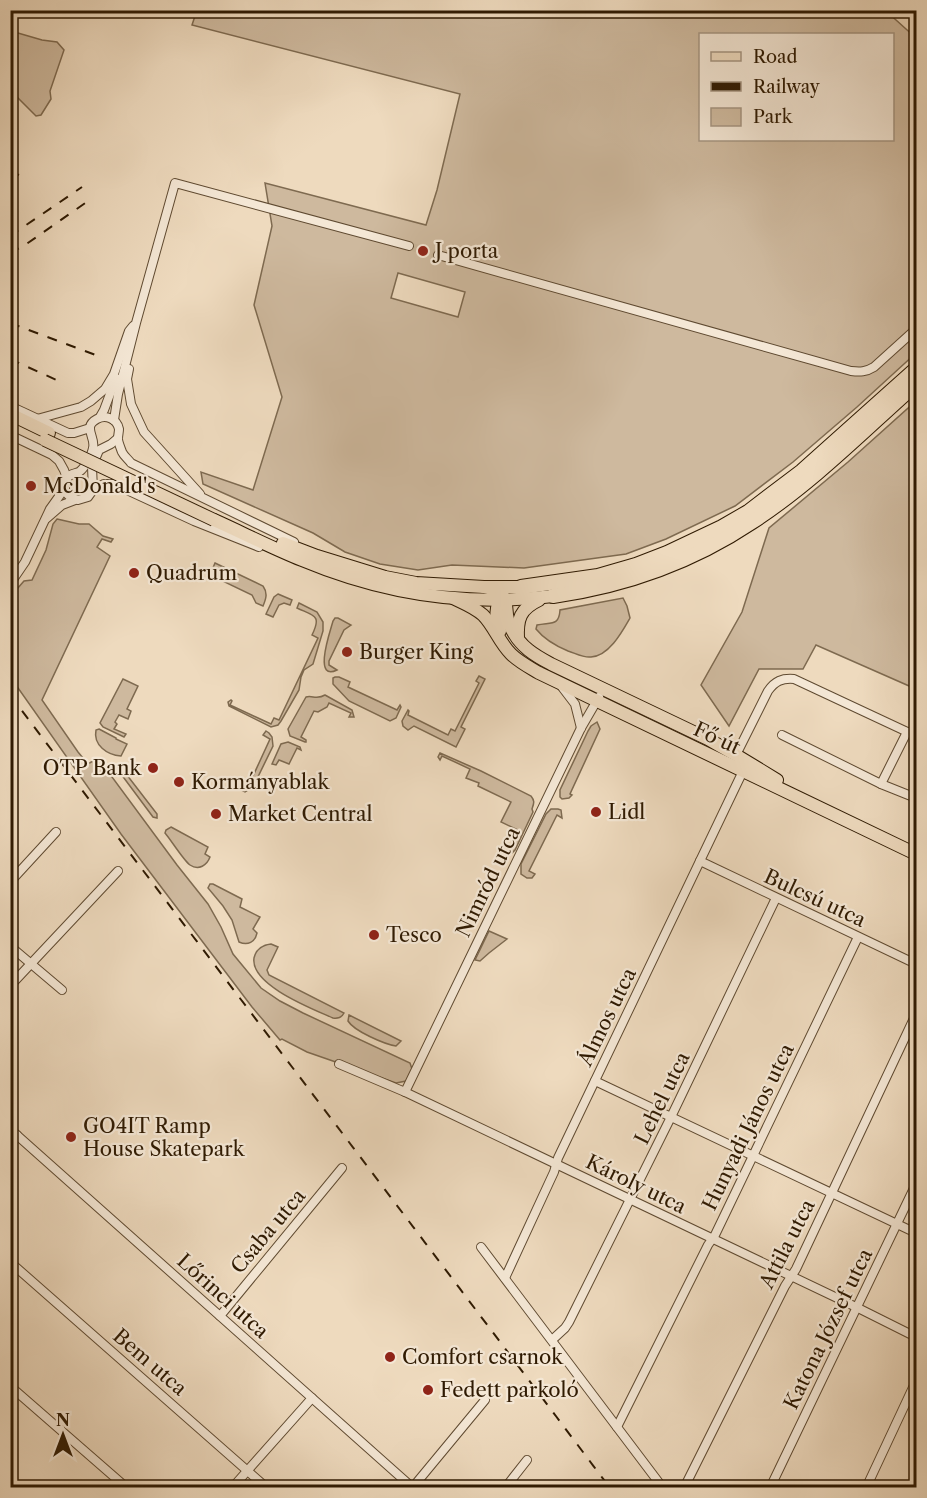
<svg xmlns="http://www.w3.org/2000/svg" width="927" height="1498" viewBox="0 0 927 1498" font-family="'Libre Caslon Text',serif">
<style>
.green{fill:#ceb99e;stroke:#7e6a50;stroke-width:1.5;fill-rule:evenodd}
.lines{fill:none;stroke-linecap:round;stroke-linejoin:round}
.street-tunnel{stroke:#c8b498;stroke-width:8;stroke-dasharray:8 4;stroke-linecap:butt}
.street-casing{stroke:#5f4a31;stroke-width:10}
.primary-casing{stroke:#2f1a02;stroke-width:14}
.highway-casing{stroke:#2f1a02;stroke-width:16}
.street{stroke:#f4e7d5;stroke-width:8}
.primary{stroke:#eedabe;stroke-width:12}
.highway{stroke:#eedabe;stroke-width:14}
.rail{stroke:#2f1a02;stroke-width:2;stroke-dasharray:10 10;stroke-linecap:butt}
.primary-bridge-casing{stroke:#2f1a02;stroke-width:14;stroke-linecap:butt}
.primary-bridge{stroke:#eedabe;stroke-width:12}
.poi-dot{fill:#8f2418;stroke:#f4e7d5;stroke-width:2}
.labels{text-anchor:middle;stroke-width:4.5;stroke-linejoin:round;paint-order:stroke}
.poi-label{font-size:20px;fill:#2f1a02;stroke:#f4e7d5;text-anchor:start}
.street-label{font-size:20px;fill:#2f1a02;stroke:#f4e7d5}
</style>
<rect width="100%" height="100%" fill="#eedabe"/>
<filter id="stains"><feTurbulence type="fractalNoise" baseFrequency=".00333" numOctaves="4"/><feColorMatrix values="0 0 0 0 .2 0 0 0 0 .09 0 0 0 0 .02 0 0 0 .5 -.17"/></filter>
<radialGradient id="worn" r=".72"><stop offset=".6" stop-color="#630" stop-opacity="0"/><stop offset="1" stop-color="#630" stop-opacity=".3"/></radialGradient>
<g class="green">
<path d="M197,10L886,11L916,38V353L857,407L793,462L735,506L666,539L626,554L524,568L452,565L418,570L380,564L345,552L313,533L203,484L201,472L253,490L282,397L254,305L272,226L265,183L426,225L437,190L460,94L192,25ZM700,34H892V140H700ZM398,273L465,292L458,317L391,298Z"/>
<path d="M11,31L42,40L57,42L64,50L50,91L51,99L41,115L36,116L16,96L11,99V108Z"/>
<path d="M916,401V689L816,645L803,669H759L729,726L701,685L742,612L769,528L848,462Z"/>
<path d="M57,519L79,524H89L103,536L113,539L111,542L102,539L97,547L110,556L42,700L78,752L88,764L98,758L177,865L208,904L221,927L233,954L261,988L280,1001L303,1013L410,1063L412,1069L406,1081L396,1083L307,1052L282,1039L280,1040L252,1007L121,834L11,678L10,597L24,581L32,580L46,550L53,524Z"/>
<path d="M215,563L263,586C268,593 266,599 263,606L256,603L252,595L210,575Z"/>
<path d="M278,594L292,600L290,605L284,603L279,605L273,617L266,614L274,597Z"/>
<path d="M623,598L627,606L630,618C622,632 609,656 591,657C583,658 575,653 568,651C556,646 544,639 536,629L537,625C552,622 559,626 560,610Z"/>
<path d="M299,603L317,612L323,622V631L313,664L304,670L301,677L299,690L281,721L278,725L271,727L229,706L228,702L231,700L232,701L230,705L271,724L274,718L279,720L318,638L312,635C322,615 314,616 297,608Z"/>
<path d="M335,618H338L351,625L344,630L329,661V665L337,670C312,682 331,629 333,621Z"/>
<path d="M479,676L485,679L461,727L465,729L456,747L414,726L408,730L403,726L402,721L408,710L409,711L408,715L448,735L451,729L455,731L479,683L476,681Z"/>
<path d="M335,677H339L350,682L348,687L397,710L400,705L401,707L396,718L390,721L349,701L333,684V678Z"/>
<path d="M123,679L138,686L127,709L131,711L128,719L119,715L115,722L117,724L114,729L126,734L124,737L103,727L100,723Z"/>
<path d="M325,695L352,710L354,717H349L351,713L329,703L327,707L318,712L314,711L301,737L306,740V742H305L290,736L288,729L306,697C312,695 317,700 325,695Z"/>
<path d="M597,722L600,729L570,794L572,795L569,798L562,799L560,797V790L588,731L591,726Z"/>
<path d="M99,729L116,738V739L127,744L121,756C107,755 93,745 96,730Z"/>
<path d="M266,731L269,733L272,737L273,746L253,787L245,792L241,790L243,785L248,787L270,739L263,735Z"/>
<path d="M288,742L300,747L301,750L297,748L289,764L279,760L276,765L272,764L281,744Z"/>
<path d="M440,753L481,771L531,796C535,801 534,803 532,809L533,812L515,850L512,853L506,854L504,851L505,849L509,851L518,830L501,822L511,802L478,786L479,783L466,778L470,769L442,756L440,760L438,757Z"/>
<path d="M120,766L157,814V818L153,817L118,770V767Z"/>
<path d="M551,809H558L561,810L562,818L557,815L529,871L535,874L532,878H527L521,874V864L546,814Z"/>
<path d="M171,827L208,847L205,854L210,857C207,865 199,871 190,865C184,861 171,840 165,833L166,830Z"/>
<path d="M210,884H213L242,899L240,907L260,917L253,929L257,933C255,942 248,946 239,942L232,920L223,906L208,888Z"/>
<path d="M489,931L507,939L489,953L480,961L475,960Z"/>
<path d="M271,944L278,947L267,970L269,975L344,1013C342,1017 339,1019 333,1018C313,1009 250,985 254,958C256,949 263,945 271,944Z"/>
<path d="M349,1015L401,1041L396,1046C384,1044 354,1031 348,1021Z"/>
</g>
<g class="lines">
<path class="street-tunnel" d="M409,246L438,255"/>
<g class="street-casing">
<g id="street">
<path d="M438,255L851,371C860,372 866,372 874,367L916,329"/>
<path d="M129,369L127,379L131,404L144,432L200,494"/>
<path d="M10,406L68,433H74L90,428"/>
<path d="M100,417L104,410L116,378"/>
<path d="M37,419L81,407L91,401L105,389L114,374L129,331L133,326"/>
<path d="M114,420L118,394L136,323L175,183L409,246"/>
<path d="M10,435L52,455L59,461L64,470L67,478L64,485L66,493L70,497L78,500L88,497L93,490L92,467L99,450L111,444L118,438"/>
<path d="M67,478C71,473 74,474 79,472C85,468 92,454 93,448C96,437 82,427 97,419C106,414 117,419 119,429C119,432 118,435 118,439C118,442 121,449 122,452C124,456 128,459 131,463L294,542"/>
<path d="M93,490L104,484H114L194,521L259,547"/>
<path d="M47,518L62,505L75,500"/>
<path d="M10,584L25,562L50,509L65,488"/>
<path d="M562,687L575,704L581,728"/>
<path d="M782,735L881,784L916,798"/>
<path d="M736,755L768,691C775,681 782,678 794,679L916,736"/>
<path d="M881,784L907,732"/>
<path d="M700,861L916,964"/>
<path d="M10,882L56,832"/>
<path d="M10,946L62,990"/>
<path d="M10,986L118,871"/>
<path d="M339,1064L405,1092L856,1307L916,1337"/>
<path d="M595,1081L916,1233"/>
<path d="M405,1092L581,728L599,697"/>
<path d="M10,1129L413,1488"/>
<path d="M10,1142L17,1135"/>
<path d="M481,1247L663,1488"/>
<path d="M10,1262L267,1488"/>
<path d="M505,1278L554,1172L558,1158L743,771"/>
<path d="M220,1316L342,1168"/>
<path d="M552,1340L565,1328L569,1322L671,1117L776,898"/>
<path d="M10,1386L127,1488"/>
<path d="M617,1427L708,1245L715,1235L858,937"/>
<path d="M413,1487L485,1400"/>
<path d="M232,1488L312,1398"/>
<path d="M505,1488L527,1460"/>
<path d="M684,1488L785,1286L796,1269L916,1014"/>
<path d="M770,1488L916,1184"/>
<path d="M866,1488L916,1381"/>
</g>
</g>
<g class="primary-casing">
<g id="primary">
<path d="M10,414L49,433"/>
<path d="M214,520C243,533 272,548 302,560C381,593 467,607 553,596"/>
<path d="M283,543L317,556L385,577L416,583L484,587H521"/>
<path d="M484,587C518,595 499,607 512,630C521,647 534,655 551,664L708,739L736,755L777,780"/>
<path d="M453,598C463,603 474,607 483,615C494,626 499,642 511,654C519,662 529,667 539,673L916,854"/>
<path d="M500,631C495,617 495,608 502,594"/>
<path d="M518,639C517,619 520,609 539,600"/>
</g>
</g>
<g class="highway-casing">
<g id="highway">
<path d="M521,587L598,576L636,565L667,553L722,527L748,512L802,471L916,369"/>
<path d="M553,596C624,586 692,562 752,522C812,483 863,431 916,384"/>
</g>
</g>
<use href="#street" class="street"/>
<use href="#primary" class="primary"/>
<use href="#highway" class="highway"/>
<g class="rail">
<path d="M10,172L19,175"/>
<path d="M10,236L82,187"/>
<path d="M10,253L25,245L91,199"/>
<path d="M10,323L101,357"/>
<path d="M10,359L61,382"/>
<path d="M10,695C210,959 411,1223 610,1488"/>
</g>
<g class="primary-bridge-casing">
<path id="primary-bridge" d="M45,440L214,520"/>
</g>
<use href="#primary-bridge" class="primary-bridge"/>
</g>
<g class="poi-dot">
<circle cx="423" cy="251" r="6"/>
<circle cx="31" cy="486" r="6"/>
<circle cx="134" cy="573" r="6"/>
<circle cx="347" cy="652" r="6"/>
<circle cx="153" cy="768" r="6"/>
<circle cx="179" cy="782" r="6"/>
<circle cx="596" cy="812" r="6"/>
<circle cx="216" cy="814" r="6"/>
<circle cx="374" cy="935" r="6"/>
<circle cx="71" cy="1137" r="6"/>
<circle cx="390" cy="1357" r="6"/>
<circle cx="428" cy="1390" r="6"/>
</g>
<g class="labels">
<g class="poi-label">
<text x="435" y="258">J porta</text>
<text x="43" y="493">McDonald's</text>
<text x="146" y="580">Quadrum</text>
<text x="359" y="659">Burger King</text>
<text x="141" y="775" text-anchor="end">OTP Bank</text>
<text x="191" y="789">Kormányablak</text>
<text x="608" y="819">Lidl</text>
<text x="228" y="821">Market Central</text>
<text x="386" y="942">Tesco</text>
<text x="83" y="1133">GO4IT Ramp<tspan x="83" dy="23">House Skatepark</tspan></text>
<text x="402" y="1364">Comfort csarnok</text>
<text x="440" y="1397">Fedett parkoló</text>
</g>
<g class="street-label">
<text transform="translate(717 738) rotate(25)" y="7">Fő út</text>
<text transform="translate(488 882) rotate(-64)" y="7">Nimród utca</text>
<text transform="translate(815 898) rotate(25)" y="7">Bulcsú utca</text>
<text transform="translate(607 1017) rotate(-64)" y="7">Álmos utca</text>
<text transform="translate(662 1098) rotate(-64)" y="7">Lehel utca</text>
<text transform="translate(748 1127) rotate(-64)" y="7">Hunyadi János utca</text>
<text transform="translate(636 1184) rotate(26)" y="7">Károly utca</text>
<text transform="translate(268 1231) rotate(-50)" y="7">Csaba utca</text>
<text transform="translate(787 1244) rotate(-63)" y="7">Attila utca</text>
<text transform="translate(223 1296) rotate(42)" y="7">Lőrinci utca</text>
<text transform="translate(828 1329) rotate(-64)" y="7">Katona József utca</text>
<text transform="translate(150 1362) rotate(41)" y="7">Bem utca</text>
</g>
</g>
<rect width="927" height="1498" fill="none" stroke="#eedabe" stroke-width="36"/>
<rect x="12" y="12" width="903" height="1474" fill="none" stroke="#2f1a02" stroke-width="3"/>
<rect x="18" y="18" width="891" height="1462" fill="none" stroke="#2f1a02" stroke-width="1.5"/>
<rect x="699" y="33" width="195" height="108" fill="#f4e7d5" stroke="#a59581" stroke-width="1.5"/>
<rect x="711" y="52" width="30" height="9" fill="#eedabe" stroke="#a59581" stroke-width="1.5"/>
<text x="753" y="63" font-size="18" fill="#2f1a02">Road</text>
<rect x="711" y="82" width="30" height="9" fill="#2f1a02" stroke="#a59581" stroke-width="1.5"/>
<text x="753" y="93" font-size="18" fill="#2f1a02">Railway</text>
<rect x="711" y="108" width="30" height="18" fill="#ceb99e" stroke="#a59581" stroke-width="1.5"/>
<text x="753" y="123" font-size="18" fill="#2f1a02">Park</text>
<g transform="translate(63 1435)" stroke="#f4e7d5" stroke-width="4.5" paint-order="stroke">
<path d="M0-4.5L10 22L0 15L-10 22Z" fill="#2f1a02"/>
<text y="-9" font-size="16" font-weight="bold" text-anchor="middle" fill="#2f1a02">N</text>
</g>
<rect width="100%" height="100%" filter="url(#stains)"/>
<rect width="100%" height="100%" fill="url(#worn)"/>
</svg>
